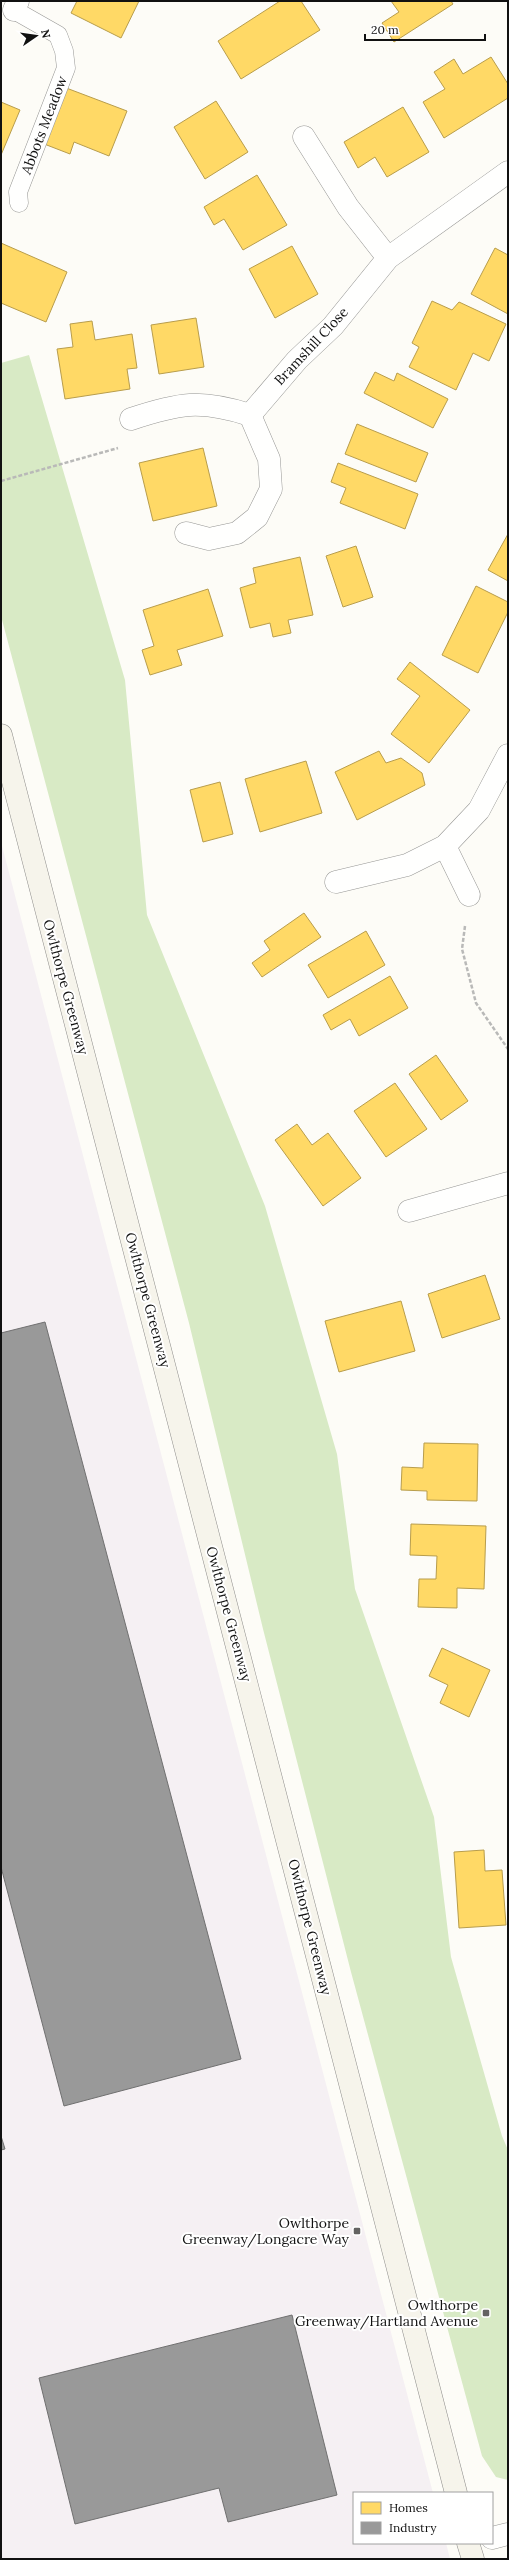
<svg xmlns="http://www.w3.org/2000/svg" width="509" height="2560" viewBox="0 0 509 2560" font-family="Lora,serif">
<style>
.industrial{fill:#f5f0f3}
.forest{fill:#d8eac5}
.homes{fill:#ffd966;stroke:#b89d4c}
.industry{fill:#999;stroke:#707070}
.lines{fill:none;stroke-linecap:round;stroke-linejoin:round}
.lane-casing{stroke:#979795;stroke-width:19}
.street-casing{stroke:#979795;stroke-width:23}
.secondary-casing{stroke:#8e8d8b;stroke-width:23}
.path{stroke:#b9b9b8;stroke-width:2.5;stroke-dasharray:4 2;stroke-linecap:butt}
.lane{stroke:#fffffe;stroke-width:18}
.street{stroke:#fffffe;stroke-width:22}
.secondary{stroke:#f6f4eb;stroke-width:22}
.poi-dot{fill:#646362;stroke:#fff;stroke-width:1.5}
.labels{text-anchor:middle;stroke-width:4;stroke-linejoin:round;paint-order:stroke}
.street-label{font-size:14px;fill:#111;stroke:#fff}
.poi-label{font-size:14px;fill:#111;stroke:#fff;text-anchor:end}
</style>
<rect width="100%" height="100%" fill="#fdfcf7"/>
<path class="industrial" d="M1,842L433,2493H354V2543H446L450,2559H1Z"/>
<path class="forest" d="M29,355L125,680L147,915L265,1206L337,1454L355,1589L434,1817L451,1957L502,2136L508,2150V2480L496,2477L482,2456L351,1972L263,1629L189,1323L1,616V363Z"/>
<g class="homes">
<path d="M77,1H139L121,38L71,13Z"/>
<path d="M280,1H301L320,30L241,79L218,41Z"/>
<path d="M391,1H451L453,4L394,42L382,23L399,12Z"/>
<path d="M491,57L508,84V98L444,138L423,102L445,89L434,72L454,59L463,74Z"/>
<path d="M61,86L127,111L109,156L74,142L70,154L39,142Z"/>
<path d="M216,101L248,152L205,179L174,127Z"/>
<path d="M1,102L20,110L1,155Z"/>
<path d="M403,107L429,152L387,177L375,157L358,168L344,142Z"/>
<path d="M257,175L287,225L243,250L224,219L214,225L204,207Z"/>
<path d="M1,243L67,272L46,322L1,303Z"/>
<path d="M292,246L318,294L275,318L249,269Z"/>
<path d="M495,248L508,255V314L471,294Z"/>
<path d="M432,301L452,310L459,302L506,324L489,361L473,353L456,390L409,367L419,347L412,343Z"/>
<path d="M196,318L204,367L159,374L151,325Z"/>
<path d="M92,321L95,340L132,334L137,368L127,369L130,389L65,399L57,349L73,347L70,324Z"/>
<path d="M375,372L394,381L397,373L448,399L433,428L364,393Z"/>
<path d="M357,424L428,453L416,482L345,454Z"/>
<path d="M203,448L217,506L153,521L139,463Z"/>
<path d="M338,463L418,494L405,529L340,503L346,488L331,482Z"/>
<path d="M508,534V581L488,570Z"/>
<path d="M356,546L373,597L343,607L326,556Z"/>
<path d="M300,557L313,615L288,620L291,633L273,637L270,623L250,628L240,588L256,583L253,568Z"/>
<path d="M476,586L508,602V612L478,673L442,655Z"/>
<path d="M208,589L223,636L177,650L182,665L150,675L142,650L154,646L143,610Z"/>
<path d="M410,662L470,710L429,763L391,734L420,696L397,679Z"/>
<path d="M379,751L386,763L401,758L422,773L425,785L357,820L335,772Z"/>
<path d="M306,761L322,813L260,832L245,779Z"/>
<path d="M220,782L233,834L203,842L190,790Z"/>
<path d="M304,913L321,937L262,977L252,963L270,950L264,941Z"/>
<path d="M366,931L385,965L328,998L308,965Z"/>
<path d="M390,976L408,1008L359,1036L350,1019L331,1030L323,1015Z"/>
<path d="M436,1055L468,1101L441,1120L409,1074Z"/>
<path d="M395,1083L427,1129L386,1157L354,1111Z"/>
<path d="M297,1124L312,1145L328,1133L361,1178L323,1206L275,1140Z"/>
<path d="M485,1275L500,1319L442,1338L428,1294Z"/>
<path d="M401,1301L415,1351L339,1372L325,1321Z"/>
<path d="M424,1443L478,1444L477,1501L427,1500V1491L401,1490L402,1467L423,1468Z"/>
<path d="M411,1524L486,1526L484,1589L457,1588V1608L418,1607L419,1579H436L437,1556L410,1555Z"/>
<path d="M442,1648L490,1670L469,1717L440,1703L448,1685L429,1676Z"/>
<path d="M484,1850L485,1871L502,1870L506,1925L459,1928L454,1852Z"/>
</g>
<g class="industry">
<path d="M45,1322L241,2059L64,2106L1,1867V1333Z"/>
<path d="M1,2136L5,2149L1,2150Z"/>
<path d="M292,2315L337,2495L228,2522L219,2488L75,2524L39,2378Z"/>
</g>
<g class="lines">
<g class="lane-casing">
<path id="lane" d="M14,10L58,35L64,51L66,68L18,192L19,203"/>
</g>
<g class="street-casing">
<g id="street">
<path d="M14,10L18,1"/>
<path d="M304,137L348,207L388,258"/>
<path d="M250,415L297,360L333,326L388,258L508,172"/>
<path d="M131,419C179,403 200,399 250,415L269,459L271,489L257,517L237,533L209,539L186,533"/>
<path d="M445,846L469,895"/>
<path d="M336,882L407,865L445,846L479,810L508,755"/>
<path d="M409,1211L508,1183"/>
<path d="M492,2538L508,2534"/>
</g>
</g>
<g class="secondary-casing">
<g id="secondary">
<path d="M1,735L456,2493"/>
<path d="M468,2543L473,2559"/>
</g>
</g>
<g class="path">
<path d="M1,481L118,448"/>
<path d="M465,926L462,949L476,1003L508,1049"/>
</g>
<use href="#lane" class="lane"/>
<use href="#street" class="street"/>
<use href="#secondary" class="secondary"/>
</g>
<g class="poi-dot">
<rect x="353" y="2227" width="8" height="8" rx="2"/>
<rect x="482" y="2309" width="8" height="8" rx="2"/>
</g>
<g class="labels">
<g class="street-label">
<text transform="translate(44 125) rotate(-69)" y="5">Abbots Meadow</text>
<text transform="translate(311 346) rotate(-47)" y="5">Bramshill Close</text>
<text transform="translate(66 987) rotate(75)" y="5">Owlthorpe Greenway</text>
<text transform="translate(148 1300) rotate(75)" y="5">Owlthorpe Greenway</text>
<text transform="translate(229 1614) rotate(75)" y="5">Owlthorpe Greenway</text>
<text transform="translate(310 1927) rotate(76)" y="5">Owlthorpe Greenway</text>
</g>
<g class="poi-label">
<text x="349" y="2228">Owlthorpe<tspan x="349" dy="16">Greenway/Longacre Way</tspan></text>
<text x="478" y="2310">Owlthorpe<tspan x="478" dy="16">Greenway/Hartland Avenue</tspan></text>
</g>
</g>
<rect width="509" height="2560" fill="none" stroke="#111111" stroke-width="4"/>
<rect x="353" y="2492" width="140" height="52" fill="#ffffff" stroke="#a0a0a0"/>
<rect x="361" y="2502" width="20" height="12" fill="#ffd966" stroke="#a0a0a0"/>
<text x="389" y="2512" font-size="12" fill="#111111">Homes</text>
<rect x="361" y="2522" width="20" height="12" fill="#999999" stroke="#a0a0a0"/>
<text x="389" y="2532" font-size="12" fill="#111111">Industry</text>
<g transform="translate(36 36) rotate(77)" stroke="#ffffff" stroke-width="3" paint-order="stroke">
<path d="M0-3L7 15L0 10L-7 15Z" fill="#111111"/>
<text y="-6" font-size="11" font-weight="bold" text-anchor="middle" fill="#111111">N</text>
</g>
<path d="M365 34v6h120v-6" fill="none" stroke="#111111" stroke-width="2"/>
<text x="371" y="34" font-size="12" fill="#111111" stroke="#ffffff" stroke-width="3" paint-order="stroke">20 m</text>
</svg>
